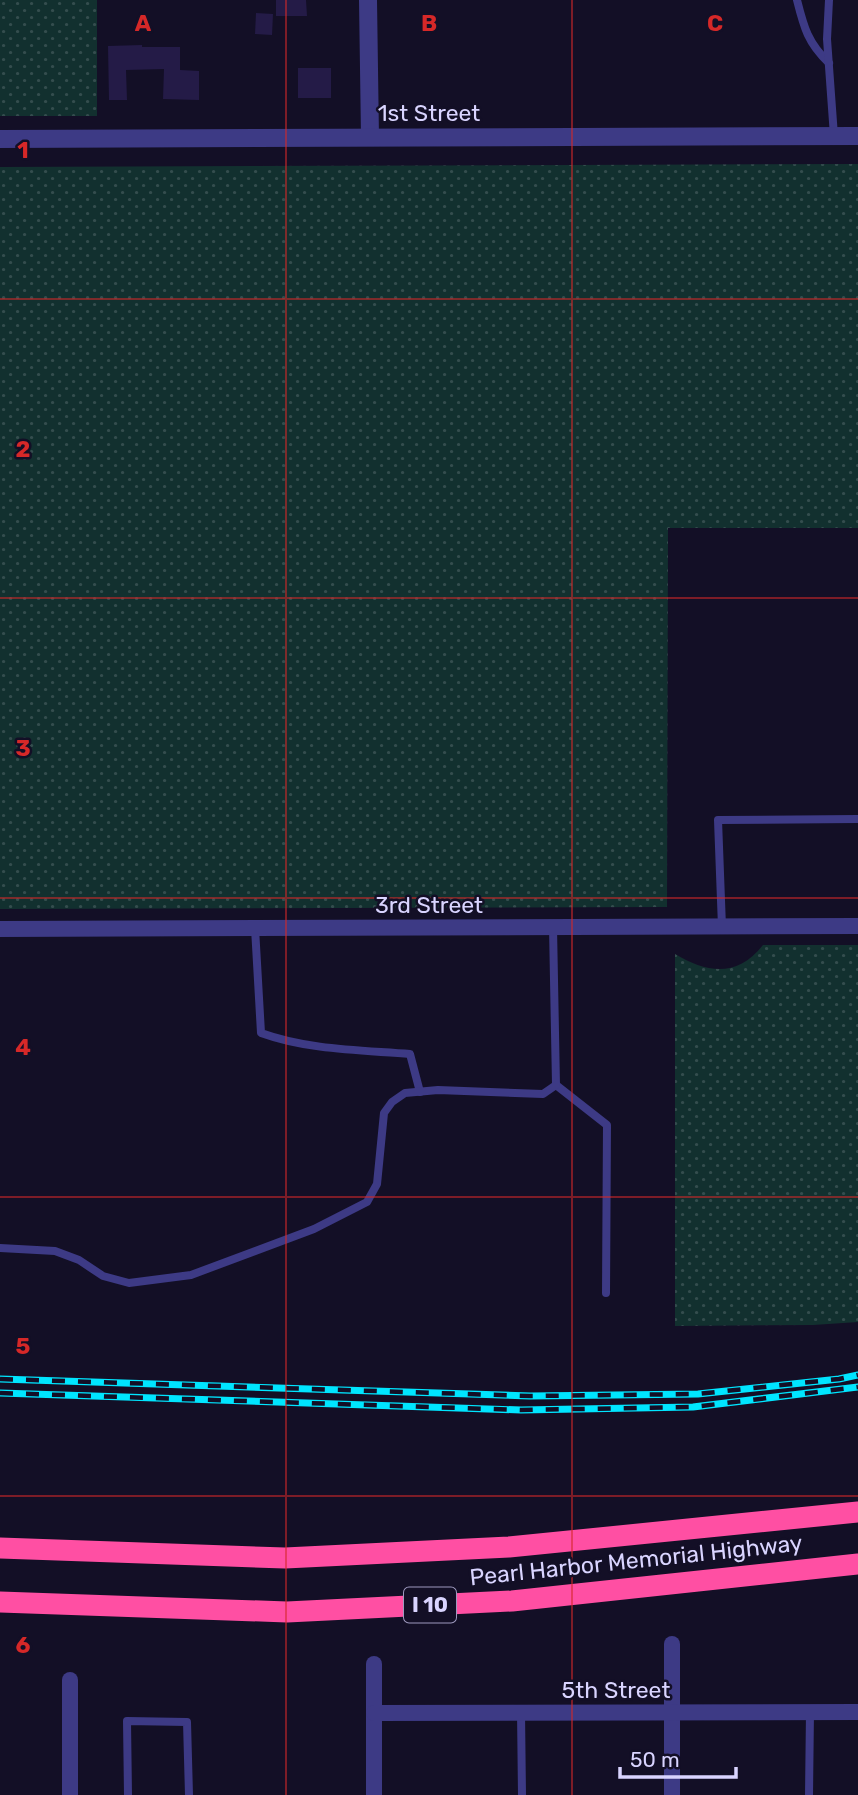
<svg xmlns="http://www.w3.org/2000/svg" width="858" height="1795" viewBox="0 0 858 1795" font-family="Rubik,sans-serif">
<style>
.grass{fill:url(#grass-dots)}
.building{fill:#241b47}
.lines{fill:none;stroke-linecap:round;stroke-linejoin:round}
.service{stroke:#3d3a85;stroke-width:8}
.minor{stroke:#3d3a85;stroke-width:16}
.tertiary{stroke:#3d3a85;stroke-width:18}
.motorway{stroke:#ff4fa3;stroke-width:21}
.rail-casing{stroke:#00e5ff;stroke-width:7}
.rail{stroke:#130f26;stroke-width:4.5;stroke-dasharray:13;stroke-linecap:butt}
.grid{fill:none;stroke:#d62828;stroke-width:2;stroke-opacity:0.55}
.labels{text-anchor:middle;stroke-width:5;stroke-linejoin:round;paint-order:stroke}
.shield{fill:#130f26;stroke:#9e99be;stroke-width:2}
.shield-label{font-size:21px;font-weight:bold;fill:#d9d4ff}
.street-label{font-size:23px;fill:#d9d4ff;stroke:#130f26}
.grid-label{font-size:23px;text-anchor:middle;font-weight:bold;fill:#d62828;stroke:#130f26;stroke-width:5;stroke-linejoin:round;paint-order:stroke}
</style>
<defs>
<pattern id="grass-dots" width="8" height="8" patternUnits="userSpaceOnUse" patternTransform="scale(1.75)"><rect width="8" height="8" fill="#12302f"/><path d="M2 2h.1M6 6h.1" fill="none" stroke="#344d4e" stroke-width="1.8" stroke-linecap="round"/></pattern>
</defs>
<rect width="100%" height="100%" fill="#130f26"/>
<g class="grass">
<rect x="0" y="0" width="97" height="116"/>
<path d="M858,164V528H668L667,907L0,909V167Z"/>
<path d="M763,945H858V1322L813,1325L675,1326V954C707,973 737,978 763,945Z"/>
</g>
<g class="building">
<path d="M276,0H306L307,16H276Z"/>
<path d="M256,13L273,14L272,35L255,34Z"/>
<path d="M142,45V47H180V70L199,71V100L163,99L164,69L126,70L127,100H109L108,46Z"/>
<rect x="298" y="68" width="33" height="30"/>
</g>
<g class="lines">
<g class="service">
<path d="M797,0C804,28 808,43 829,63"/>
<path d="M829,0L827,39L834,136"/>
<path d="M722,927L718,820L858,819"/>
<path d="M255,928L261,1033C308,1050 360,1050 410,1054L420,1092"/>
<path d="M556,1085L607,1125L606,1293"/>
<path d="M0,1248L55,1251L79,1260L103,1276L129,1283L191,1275L314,1229L367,1202L377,1184L384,1113L392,1102L405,1093L438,1090L543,1094L556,1085L553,927"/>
<path d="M521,1712L522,1795"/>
<path d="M128,1795L127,1721L187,1722L189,1795"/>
<path d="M809,1795L810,1712"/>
</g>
<g class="minor">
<path d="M0,929L858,926"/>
<path d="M672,1644V1795"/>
<path d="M374,1664V1795"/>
<path d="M70,1680V1795"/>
<path d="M374,1713L858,1712"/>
</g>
<g class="tertiary">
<path d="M368,0L370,137"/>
<path d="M0,139L858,136"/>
</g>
<g class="motorway">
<path d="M0,1548L285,1558L509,1547L858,1512"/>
<path d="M0,1602L287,1612L512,1601L858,1564"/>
</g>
<g class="rail-casing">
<g id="rail">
<path d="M0,1379L530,1396L698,1394L839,1379L858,1375"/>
<path d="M0,1393L521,1410L693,1407L858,1387"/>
</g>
</g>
<use href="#rail" class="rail"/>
</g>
<path class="grid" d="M286,0V1795M572,0V1795M0,299H858M0,598H858M0,898H858M0,1197H858M0,1496H858"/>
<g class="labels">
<rect class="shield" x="404" y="1587.5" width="52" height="35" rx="5"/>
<g class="shield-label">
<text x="430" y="1612">I 10</text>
</g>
<g class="street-label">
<text x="429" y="121">1st Street</text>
<text x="429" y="913">3rd Street</text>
<text transform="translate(636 1560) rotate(-6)" y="8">Pearl Harbor Memorial Highway</text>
<text x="616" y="1698">5th Street</text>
</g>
</g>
<g class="grid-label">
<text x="143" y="31">A</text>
<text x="429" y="31">B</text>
<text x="715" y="31">C</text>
<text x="23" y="158">1</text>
<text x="23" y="457">2</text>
<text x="23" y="756">3</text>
<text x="23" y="1055">4</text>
<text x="23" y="1354">5</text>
<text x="23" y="1653">6</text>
</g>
<path d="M620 1767v10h116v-10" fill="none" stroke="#d9d4ff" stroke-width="3.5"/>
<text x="630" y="1767" font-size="21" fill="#d9d4ff" stroke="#130f26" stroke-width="5" paint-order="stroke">50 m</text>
</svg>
